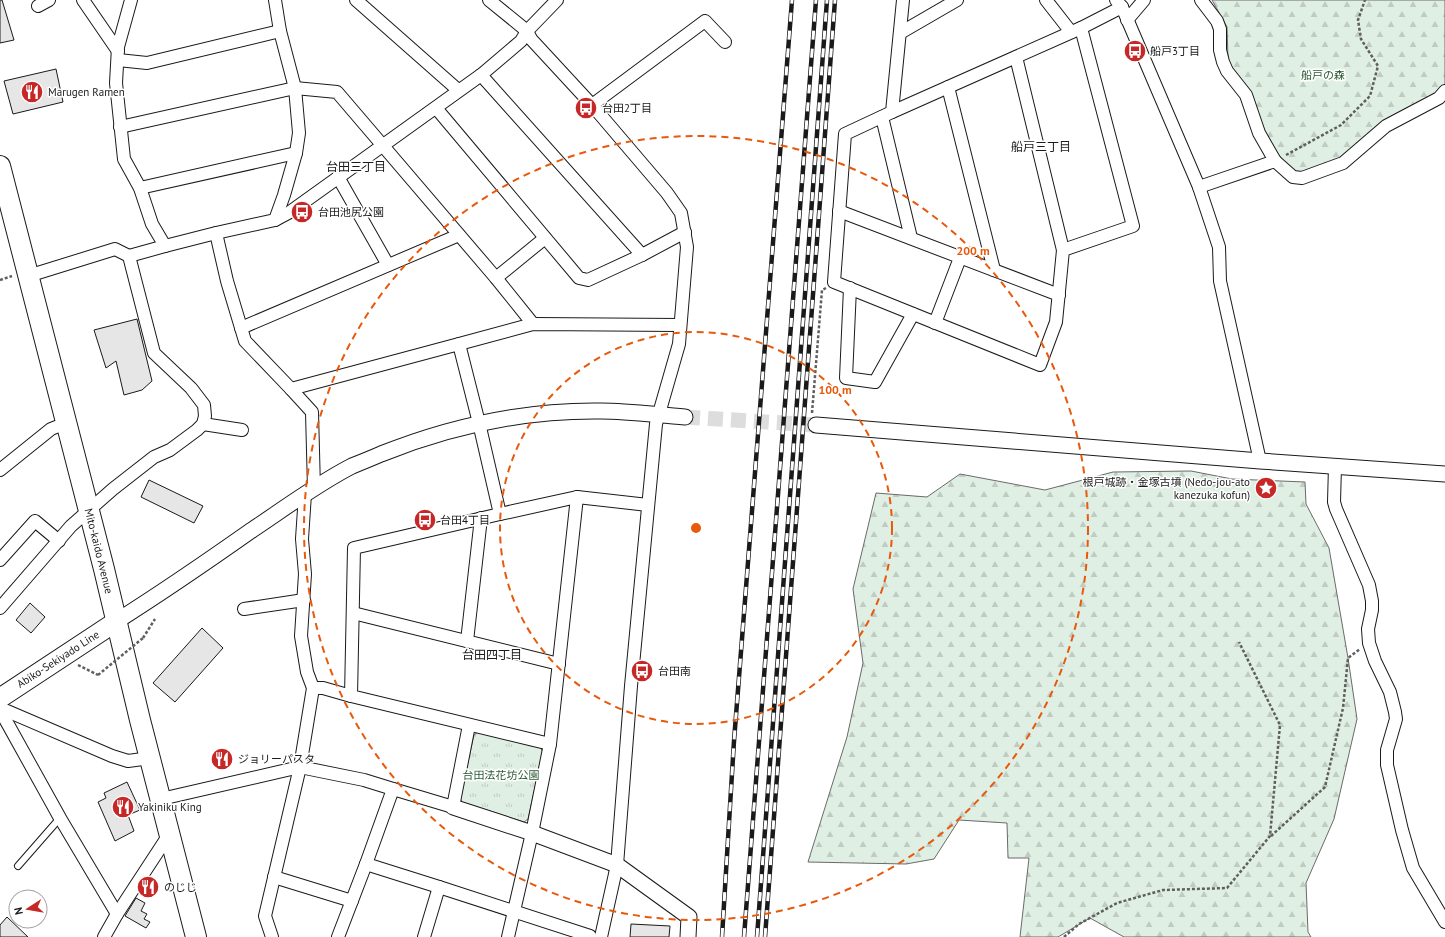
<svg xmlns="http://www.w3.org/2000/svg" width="1445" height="937" viewBox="0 0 1445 937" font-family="'PT Sans','Noto Sans JP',sans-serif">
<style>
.forest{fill:url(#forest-firs);stroke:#6a6a6a}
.park{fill:url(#park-tufts);stroke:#6a6a6a}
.building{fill:#e6e6e6;stroke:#1a1a1a}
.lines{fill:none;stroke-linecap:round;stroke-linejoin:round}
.tertiary-tunnel{stroke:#ddd;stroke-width:15;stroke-dasharray:15 8;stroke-linecap:butt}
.service-casing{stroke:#1a1a1a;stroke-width:8}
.minor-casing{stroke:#1a1a1a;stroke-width:14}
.tertiary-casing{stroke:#1a1a1a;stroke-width:17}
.primary-casing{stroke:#1a1a1a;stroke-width:21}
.trunk-casing{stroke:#1a1a1a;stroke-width:22}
.path{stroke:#5f5f5f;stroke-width:2.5;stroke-dasharray:3 2;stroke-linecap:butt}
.service{stroke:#fff;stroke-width:6}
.minor{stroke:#fff;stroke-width:12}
.tertiary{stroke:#fff;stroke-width:15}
.primary{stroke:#fff;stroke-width:19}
.trunk{stroke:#fff;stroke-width:20}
.rail-casing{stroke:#1a1a1a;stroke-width:4.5}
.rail{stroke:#fff;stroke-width:3;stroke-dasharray:9;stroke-linecap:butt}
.path-bridge{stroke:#5f5f5f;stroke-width:2.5;stroke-dasharray:3 2;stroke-linecap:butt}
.ring{fill:none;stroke:#e8590c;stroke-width:2;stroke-dasharray:7 5}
.labels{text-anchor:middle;stroke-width:3;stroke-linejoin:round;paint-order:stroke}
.poi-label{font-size:11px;fill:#1a1a1a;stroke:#fff;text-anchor:start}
.park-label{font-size:11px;fill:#2b5a34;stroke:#fff}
.street-label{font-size:11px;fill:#1a1a1a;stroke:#fff}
.neighbourhood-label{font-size:12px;fill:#1a1a1a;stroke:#fff}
.centre{fill:#e8590c;stroke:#fff;stroke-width:2}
.ring-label{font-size:12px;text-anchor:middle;font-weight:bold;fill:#e8590c;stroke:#fff;stroke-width:3;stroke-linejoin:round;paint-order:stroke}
</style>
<defs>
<pattern id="forest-firs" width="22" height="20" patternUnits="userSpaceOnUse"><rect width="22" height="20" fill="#e0efe3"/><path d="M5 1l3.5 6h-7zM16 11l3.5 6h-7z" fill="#c0ccc2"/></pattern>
<pattern id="park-tufts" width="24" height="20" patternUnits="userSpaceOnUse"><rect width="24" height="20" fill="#e0efe3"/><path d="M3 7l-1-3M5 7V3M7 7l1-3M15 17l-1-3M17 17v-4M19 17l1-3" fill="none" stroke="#c0ccc2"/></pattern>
</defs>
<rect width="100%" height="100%" fill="#fff"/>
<g class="forest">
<path d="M1212,0H1445V84L1435,96L1341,159L1307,172H1293L1276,158L1248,91L1230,67L1228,59L1227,27Z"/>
<path d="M1191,471L1232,479L1305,482L1306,504L1329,548L1348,658L1357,719L1334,819L1306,883L1308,932L1311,937H1124L1090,918L1058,937H1020L1029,858H1008L1007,823L959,820L934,859L906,864L808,862L847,737L863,663L853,589L876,493L927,497L960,474L1045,490L1113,472Z"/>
</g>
<path class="park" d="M478,732L540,747L543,752L528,819L524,822L462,802L460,798L474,735Z"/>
<g class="building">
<path d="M0,0H2L14,40L0,43Z"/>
<path d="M56,69L63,102L13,114L4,81Z"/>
<path d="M137,319L152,381L142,390L124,395L116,361L106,368L94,330Z"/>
<path d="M149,480L203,506L194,523L141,497Z"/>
<path d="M30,603L45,617L31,633L16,620Z"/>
<path d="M202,628L223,648L175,702L153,683Z"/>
<path d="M127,782L140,810L128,815L134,831L115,841L98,802L106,798L104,793Z"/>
<path d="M147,876L156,882L148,896L138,891Z"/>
<path d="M136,898L145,903L141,911L147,914L144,919L150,922L146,928L125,916Z"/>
<path d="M7,917L28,937H0V925Z"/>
<path d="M631,924L670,926L669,937H630Z"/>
</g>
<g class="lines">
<path class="tertiary-tunnel" d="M685,417L816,425"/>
<g class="service-casing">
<path id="service" d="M18,866L60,818"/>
</g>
<g class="minor-casing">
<g id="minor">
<path d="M83,0L118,51"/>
<path d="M275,0L280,31L295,88L299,133L296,153L284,195L275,220L216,233L227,281L245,341L291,389L459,344L479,423L500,514L354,548L351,696L550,744"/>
<path d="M356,0L458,90"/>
<path d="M557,0L527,31L531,39L592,105L667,193L681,213L687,247L679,344L656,424L631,686L617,865L601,937"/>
<path d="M903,0L892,112L845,134L834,282L1040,365L1056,322L1063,250L1133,226L1081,28L1122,7"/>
<path d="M1046,0L1071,32"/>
<path d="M1116,0L1122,7L1199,187L1219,247L1220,281L1260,461"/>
<path d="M1201,0L1217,21L1220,29V50L1223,62L1227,71L1246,95L1259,133L1275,161"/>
<path d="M38,6L49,0"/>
<path d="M1127,20L1144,0"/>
<path d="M900,33L957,0"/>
<path d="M1016,57L1063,250"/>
<path d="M118,60L147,63L280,31"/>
<path d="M481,75L642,255"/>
<path d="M948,87L994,270"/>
<path d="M592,105L705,21L725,42"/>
<path d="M436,108L579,278L588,280L642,255L685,232"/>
<path d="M892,112L1081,28"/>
<path d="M882,117L911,238"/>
<path d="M120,127L295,88L337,92L496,278L533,324"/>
<path d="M338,177L388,265"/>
<path d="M1199,187L1275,161L1293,177L1302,178L1343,163L1386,126L1439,98L1445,91"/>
<path d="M140,188L296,153"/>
<path d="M839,211L1059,295"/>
<path d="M275,220L290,212L481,75L521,41L527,31L489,0"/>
<path d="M165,246L216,233"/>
<path d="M28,276L115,249L129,256"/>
<path d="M496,278L545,238"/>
<path d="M850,288L846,378L875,382L913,314"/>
<path d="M935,323L960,258"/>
<path d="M241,328L459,235"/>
<path d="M459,344L533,324L680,325"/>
<path d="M291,389L312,412L314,489"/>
<path d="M203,424L242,430"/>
<path d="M1335,466L1334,502L1336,509L1369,585L1372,601V610L1368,629L1369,643L1375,661L1390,692L1395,712L1396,719L1387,750V765L1402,830L1413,868L1445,922"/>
<path d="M0,470L51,429L66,423"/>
<path d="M500,514L577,497L648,505"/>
<path d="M0,560L35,521L59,541"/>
<path d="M0,608L71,526L113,489L154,457L170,450L197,430L203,424L205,416L204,405L191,388L154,353L129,256L165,246L152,224L140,188L124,159L116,83L118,47L131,0"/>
<path d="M244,609L304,600"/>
<path d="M353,613L559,664"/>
<path d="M467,641L481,518"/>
<path d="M313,688H323L351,696"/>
<path d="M0,708L112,756L128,761L150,758"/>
<path d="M0,710L60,818L117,914"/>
<path d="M161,799L300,767L364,780L393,789"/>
<path d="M274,877L352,901"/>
<path d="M439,887L590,936L589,937"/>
<path d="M104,937L117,914L170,833"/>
<path d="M272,937L265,916L300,767L313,688L307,672L301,636L305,574L302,539L305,494"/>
<path d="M338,937L366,864"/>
<path d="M424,937L439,887L366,864L393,789L453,807L469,725"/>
<path d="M508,937L532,833L550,744L577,497"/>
</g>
</g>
<g class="tertiary-casing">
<g id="tertiary">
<path d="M816,425L1260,461L1445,474"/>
<path d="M117,621C163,592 208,561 252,530C285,508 317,484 352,466C362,462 372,458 381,454C451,426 526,410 601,411C629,411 657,415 685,417"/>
<path d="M453,807L532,833L617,865L689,917L688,937"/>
</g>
</g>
<g class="primary-casing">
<path id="primary" d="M0,698L117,621"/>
</g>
<g class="trunk-casing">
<path id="trunk" d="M0,166L104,569L140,720L196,937"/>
</g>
<g class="path">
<path d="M1286,155L1341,125L1370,96L1378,66L1361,39L1358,20L1365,0"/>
<path d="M0,280L12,276"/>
<path d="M812,413L822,290L826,288"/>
<path d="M143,638L155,619"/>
<path d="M78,665L98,675"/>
<path d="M1271,836L1325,787L1343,708L1348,658L1360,649"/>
<path d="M1064,937L1079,924L1117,903L1163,890L1227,888L1270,836L1280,725L1239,642"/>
</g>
<use href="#service" class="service"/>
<use href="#minor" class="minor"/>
<use href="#tertiary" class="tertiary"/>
<use href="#primary" class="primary"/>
<use href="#trunk" class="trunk"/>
<g class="rail-casing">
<g id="rail">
<path d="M722,937L734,741L792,0"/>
<path d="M744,937L816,0"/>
<path d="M757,937L827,0"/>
<path d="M765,937L835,0"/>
</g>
</g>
<use href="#rail" class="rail"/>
<path class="path-bridge" d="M98,675L143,638"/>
</g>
<g class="ring">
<circle cx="696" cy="528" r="196"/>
<circle cx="696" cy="528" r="392"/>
</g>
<defs>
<g id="bus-disc" transform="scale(1.15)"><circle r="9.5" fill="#c62828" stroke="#fff"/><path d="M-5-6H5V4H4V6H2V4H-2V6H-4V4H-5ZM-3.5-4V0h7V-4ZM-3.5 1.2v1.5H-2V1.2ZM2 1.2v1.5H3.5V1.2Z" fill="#fff"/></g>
<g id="restaurant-disc" transform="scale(1.15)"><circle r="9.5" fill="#c62828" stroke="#fff"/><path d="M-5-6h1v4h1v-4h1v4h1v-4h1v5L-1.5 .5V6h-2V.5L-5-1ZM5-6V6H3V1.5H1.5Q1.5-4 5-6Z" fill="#fff"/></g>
<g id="sight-disc" transform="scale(1.15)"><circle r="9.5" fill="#c62828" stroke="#fff"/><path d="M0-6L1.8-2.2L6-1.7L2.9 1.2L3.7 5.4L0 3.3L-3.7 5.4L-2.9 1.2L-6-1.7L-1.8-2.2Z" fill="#fff"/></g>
</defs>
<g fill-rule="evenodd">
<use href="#bus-disc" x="1135" y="51"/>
<use href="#restaurant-disc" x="32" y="92"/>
<use href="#bus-disc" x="586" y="108"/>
<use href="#bus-disc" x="302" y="212"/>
<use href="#sight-disc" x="1266" y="488"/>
<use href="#bus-disc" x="425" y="520"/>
<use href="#bus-disc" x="642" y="671"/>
<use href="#restaurant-disc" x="222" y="759"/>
<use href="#restaurant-disc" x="123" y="807"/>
<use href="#restaurant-disc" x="148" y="887"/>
</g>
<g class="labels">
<g class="poi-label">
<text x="1150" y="55">船戸3丁目</text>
<text x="48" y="96">Marugen Ramen</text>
<text x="602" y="112">台田2丁目</text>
<text x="318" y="216">台田池尻公園</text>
<text x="1250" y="486" text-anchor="end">根戸城跡・金塚古墳 (Nedo-jou-ato<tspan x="1250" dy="13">kanezuka kofun)</tspan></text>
<text x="440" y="524">台田4丁目</text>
<text x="658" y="675">台田南</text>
<text x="238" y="763">ジョリーパスタ</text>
<text x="138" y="811">Yakiniku King</text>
<text x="164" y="891">のじじ</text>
</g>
<g class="park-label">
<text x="1323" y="79">船戸の森</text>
<text x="501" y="779">台田法花坊公園</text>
</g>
<g class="street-label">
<text transform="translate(99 551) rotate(76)" y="4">Mito-kaido Avenue</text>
<text transform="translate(58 659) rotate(-33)" y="4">Abiko-Sekiyado Line</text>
</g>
<g class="neighbourhood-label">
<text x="1041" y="151">船戸三丁目</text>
<text x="356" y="171">台田三丁目</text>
<text x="492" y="659">台田四丁目</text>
</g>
</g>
<circle cx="696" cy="528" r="6" class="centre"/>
<g class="ring-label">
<text x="973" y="255">200 m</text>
<text x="835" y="394">100 m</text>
</g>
<g transform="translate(28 909) rotate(258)"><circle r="19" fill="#ffffff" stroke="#a3a3a3"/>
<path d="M0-3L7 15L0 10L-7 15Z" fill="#c62828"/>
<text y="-6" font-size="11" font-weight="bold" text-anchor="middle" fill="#1a1a1a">N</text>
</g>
</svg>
